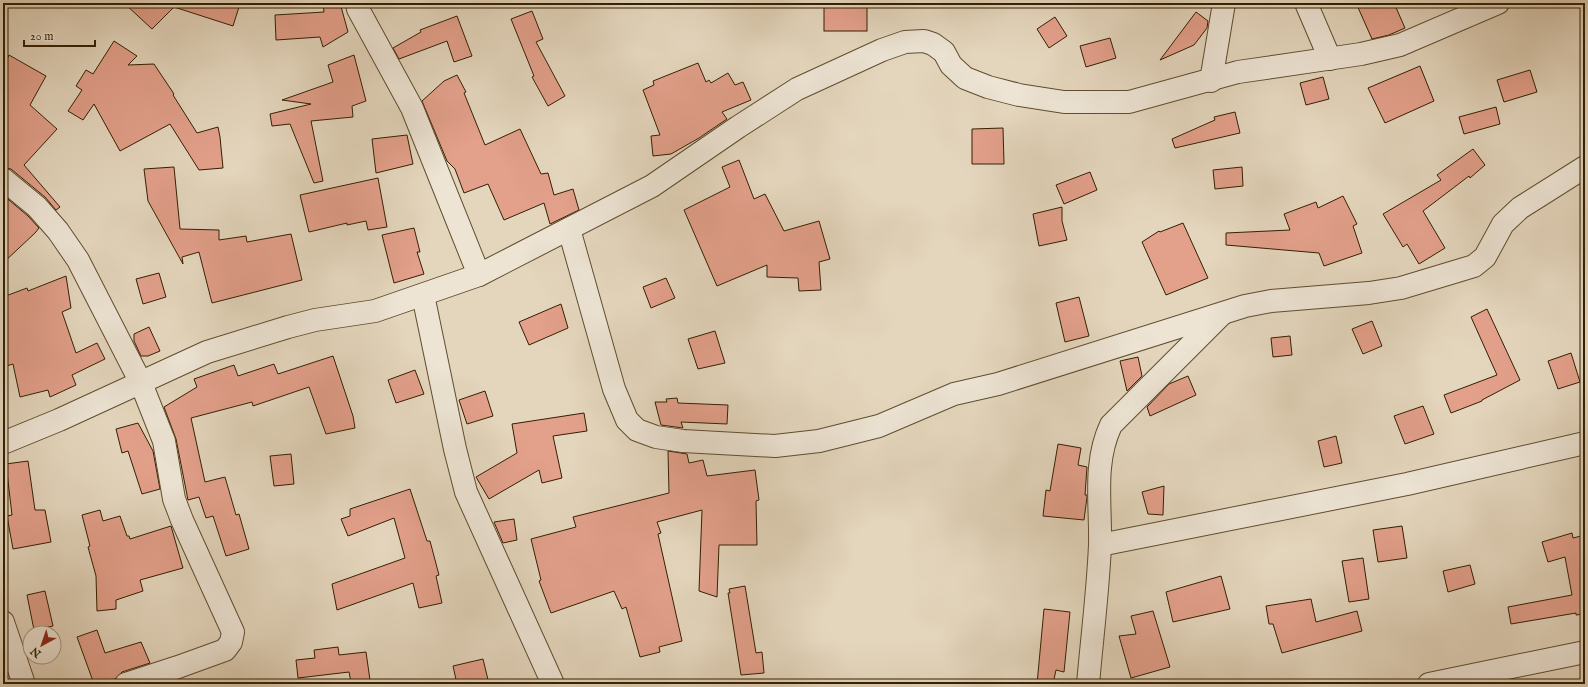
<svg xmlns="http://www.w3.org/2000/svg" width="1588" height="687" viewBox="0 0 1588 687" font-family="'IM FELL English',serif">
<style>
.building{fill:#e3a08b;stroke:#331f00}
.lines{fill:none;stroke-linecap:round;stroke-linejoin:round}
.street-casing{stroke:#5f4d2f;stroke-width:24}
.street{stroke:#ede4d4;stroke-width:22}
</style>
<rect width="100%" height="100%" fill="#e4d6bd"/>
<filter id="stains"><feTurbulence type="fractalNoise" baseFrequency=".005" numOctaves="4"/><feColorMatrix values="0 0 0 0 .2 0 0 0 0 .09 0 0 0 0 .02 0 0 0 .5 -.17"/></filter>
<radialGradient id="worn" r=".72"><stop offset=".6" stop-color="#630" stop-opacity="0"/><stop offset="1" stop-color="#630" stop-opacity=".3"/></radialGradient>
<g class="building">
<path d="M124,3H226L239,7L233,26L174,7L152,29Z"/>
<path d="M323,3H340L348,32L323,47L320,37L276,40L275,15L324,12Z"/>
<rect x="824" y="3" width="43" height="28"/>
<path d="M1356,3H1394L1405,28L1389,35L1372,39Z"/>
<path d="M532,11L543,39L536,42L565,96L548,106L532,77L534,76L511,19Z"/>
<path d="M1196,12L1208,21L1207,28L1194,45L1160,60Z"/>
<path d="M457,16L472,56L454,62L447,41L399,59L393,48L421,32L420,30Z"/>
<path d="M1055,17L1067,36L1049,48L1037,29Z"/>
<path d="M1110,38L1116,58L1086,67L1080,46Z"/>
<path d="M114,41L137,56L128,65L154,64L174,94L173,95L197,133L218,127L220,137L223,168L199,170L170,124L120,151L94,104L83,120L68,111L82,90L76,86L86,70L93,74Z"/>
<path d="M9,55L46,76L30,105L57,129L24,165L60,207L56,210L45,197L11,169L3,167V68Z"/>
<path d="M354,55L366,101L352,106L353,117L311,121L323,181L314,183L290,124L272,126L270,114L311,104L282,100L333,82L328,65Z"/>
<path d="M698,63L706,82L709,80L711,83L728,73L735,85L743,82L751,100L722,112L727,119L699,138L671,154L653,156L651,136L660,135L643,90L654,85L653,81Z"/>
<path d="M1420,66L1434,101L1385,123L1368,88Z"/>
<path d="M1530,70L1537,92L1504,102L1497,80Z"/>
<path d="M457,75L466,92L464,93L485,145L520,129L541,174L548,173L554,195L573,189L579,210L550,224L544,203L504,220L488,184L464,193L455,169L447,161L422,101L444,81Z"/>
<path d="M1323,77L1329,99L1306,105L1300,83Z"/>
<path d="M1496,107L1500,124L1464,134L1459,117Z"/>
<path d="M1235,112L1240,133L1175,148L1172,139L1215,120L1214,117Z"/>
<path d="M1003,128L1004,164H972V129Z"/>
<path d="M407,135L413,164L376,173L372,139Z"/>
<path d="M1473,149L1485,165L1470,178L1469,176L1423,211L1445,248L1419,264L1407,244L1403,247L1383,214L1441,180L1437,175Z"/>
<path d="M739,160L754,199L765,194L784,231L819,221L830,259L819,262L821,290L799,291L798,278L767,277V265L717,286L684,210L730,187L722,167Z"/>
<path d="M174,167L180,229L219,230V240L246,236L247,242L291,234L302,280L212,303L199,252L182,257L183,264L148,201L144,169Z"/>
<path d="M1242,167L1243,186L1215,189L1213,170Z"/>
<path d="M1090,172L1097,190L1064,204L1056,185Z"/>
<path d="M378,178L387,227L368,230L366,221L347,225V223L309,232L300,195Z"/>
<path d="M3,195L28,216L39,228L35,233L3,263Z"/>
<path d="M1343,196L1357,224L1353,226L1362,253L1324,266L1319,253L1226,245V233L1290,230L1284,214L1316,202L1318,208Z"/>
<path d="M1062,207V221L1067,240L1039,246L1033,214Z"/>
<path d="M1183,223L1208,278L1166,295L1142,242L1159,231L1160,232Z"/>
<path d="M414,228L420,252H417L424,274L394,283L382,235Z"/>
<path d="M159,273L166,297L143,304L136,279Z"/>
<path d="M66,276L71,308L62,312L76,353L97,343L105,359L72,375L76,385L50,397L48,390L20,397L13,364L3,367V297L27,288L28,291Z"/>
<path d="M666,278L675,298L651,308L643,287Z"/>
<path d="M1079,297L1089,336L1065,342L1056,303Z"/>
<path d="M561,304L568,328L529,345L519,322Z"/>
<path d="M1487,309L1520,380L1482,400V401L1451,413L1444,395L1497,375L1471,317Z"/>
<path d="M1372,321L1382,346L1363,354L1352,329Z"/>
<path d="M149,327L160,351L148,356H141L134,341V334Z"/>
<path d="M715,331L725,363L698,369L688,339Z"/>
<path d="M1290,336L1292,355L1273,357L1271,338Z"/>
<path d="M1571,353L1580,382L1558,389L1548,361Z"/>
<path d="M333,356L353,416L355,428L326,434L309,387L253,406L252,402L191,418L205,482L225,477L236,515L239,514L249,549L226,556L213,516L206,518L199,497L188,500L176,439L164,407L197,387L194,379L234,365L238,376L274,364L278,374Z"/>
<path d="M1138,357L1142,376L1127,391L1120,361Z"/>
<path d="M415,370L424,394L396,403L388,380Z"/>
<path d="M1188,376L1196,395L1150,416L1147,407L1169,384Z"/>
<path d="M485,391L493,416L467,424L459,400Z"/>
<path d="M677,398L678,403L728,405L727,424L681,422L683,428L661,425L655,402H667L666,399Z"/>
<path d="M1423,406L1434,434L1405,444L1394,416Z"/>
<path d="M584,413L587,431L553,436L562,478L542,483L539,470L489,499L476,477L517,453L512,424Z"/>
<path d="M138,423L153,451L160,489L142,494L128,451L122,453L116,429Z"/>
<path d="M1336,436L1342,463L1324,467L1318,441Z"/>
<path d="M1058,444L1081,448L1078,465L1087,467L1085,495H1087V497L1084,520L1043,516L1046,490L1050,491Z"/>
<path d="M668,451L687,454L689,463L703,460L707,476L755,470L759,500L756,501L757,545H719L717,597L699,591L702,510L657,522L661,533L658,534L682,641L659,647L660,652L640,657L626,607L622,609L614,591L551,613L539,581L541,580L531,539L576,527L573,517L669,493Z"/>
<path d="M291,454L294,484L274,486L270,456Z"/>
<path d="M28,461L35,510H45L51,542L13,549L7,516L12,515L6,464Z"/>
<path d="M1164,486L1163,515L1148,514L1142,492Z"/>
<path d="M410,489L427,541H430L439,575L436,576L442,603L419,608L413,583L337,610L332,584L405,558L394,518L348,536L341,519L350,516V509Z"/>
<path d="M100,510L103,521L120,516L127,536H129L130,539L171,526L183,568L140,580L143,591L116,600V609L97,611L96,576L88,547L90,546L82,515Z"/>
<path d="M514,519L517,540L503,543L494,522Z"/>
<path d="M1402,526L1407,558L1378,562L1373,530Z"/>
<path d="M1572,533L1573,538L1585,535V614L1576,615V613L1511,624L1508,607L1572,595L1565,557L1548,562L1542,542Z"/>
<path d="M1363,558L1369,599L1349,602L1342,561Z"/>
<path d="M1470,565L1475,584L1448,592L1443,571Z"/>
<path d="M1221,576L1230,609L1173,622L1166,592Z"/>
<path d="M745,586L756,653L762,652L764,673L741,675L728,593H730L729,589Z"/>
<path d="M45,591L53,626L34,630L27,595Z"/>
<path d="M1311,599L1316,622L1357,611L1362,631L1282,653L1273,624H1269L1266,606Z"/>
<path d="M1044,609L1070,612L1064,672L1056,670L1053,684H1037Z"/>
<path d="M1153,611L1170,667L1131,678L1119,636L1136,634L1131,616Z"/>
<path d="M97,630L105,653L141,642L150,663L122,672L115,679L100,684H94L77,637Z"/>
<path d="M338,647L339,655L366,652L370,680L351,682L349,672L298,678L296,660L315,658L314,650Z"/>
<path d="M483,659L489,684H457L453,666Z"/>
</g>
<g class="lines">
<g class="street-casing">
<g id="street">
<path d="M357,3L358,9L412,108L479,275"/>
<path d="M1306,3L1330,59"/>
<path d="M1211,81L1224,3"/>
<path d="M3,179L37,207L58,231L78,260L141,383L164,441L174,499L182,520L233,632L231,642L225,650L178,667L126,684"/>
<path d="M569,229L614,389L627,420L637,430L656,437L683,441L775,446L819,441L879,426L954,394L998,384L1245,306L1271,301L1369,293L1401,288L1474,266L1485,257L1503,224L1520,208L1585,167"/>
<path d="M423,295L455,449L466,492L553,684"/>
<path d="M3,443L59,420L207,352L288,327L315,320L375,311L479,275L652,186L738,127L797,89L882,50L905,42L924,41L933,44L944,52L951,65L965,78L988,87L1019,95L1064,102H1129L1238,72L1361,54L1400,45L1498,3"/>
<path d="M1100,545L1407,484L1585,443"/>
<path d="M3,622L24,684"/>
<path d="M1088,684C1092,638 1098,591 1100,545C1101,504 1093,463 1111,425L1221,315"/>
<path d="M1429,684L1585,652"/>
</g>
</g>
<use href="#street" class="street"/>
</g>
<rect width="1588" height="687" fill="none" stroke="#e4d6bd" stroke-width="16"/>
<rect x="4" y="4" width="1580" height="679" fill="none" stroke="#331f00" stroke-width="2"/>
<rect x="8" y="8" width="1572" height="671" fill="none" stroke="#331f00"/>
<g transform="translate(42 645) rotate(220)"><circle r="19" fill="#ede4d4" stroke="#a3957f"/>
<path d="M0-3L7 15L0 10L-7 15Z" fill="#8f2418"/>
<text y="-6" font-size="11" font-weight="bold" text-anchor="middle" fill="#331f00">N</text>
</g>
<path d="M24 40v6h71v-6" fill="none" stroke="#331f00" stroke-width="2"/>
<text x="30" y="40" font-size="12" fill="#331f00" stroke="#ede4d4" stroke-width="3" paint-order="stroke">20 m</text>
<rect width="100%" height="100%" filter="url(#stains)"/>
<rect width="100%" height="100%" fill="url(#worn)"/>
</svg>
